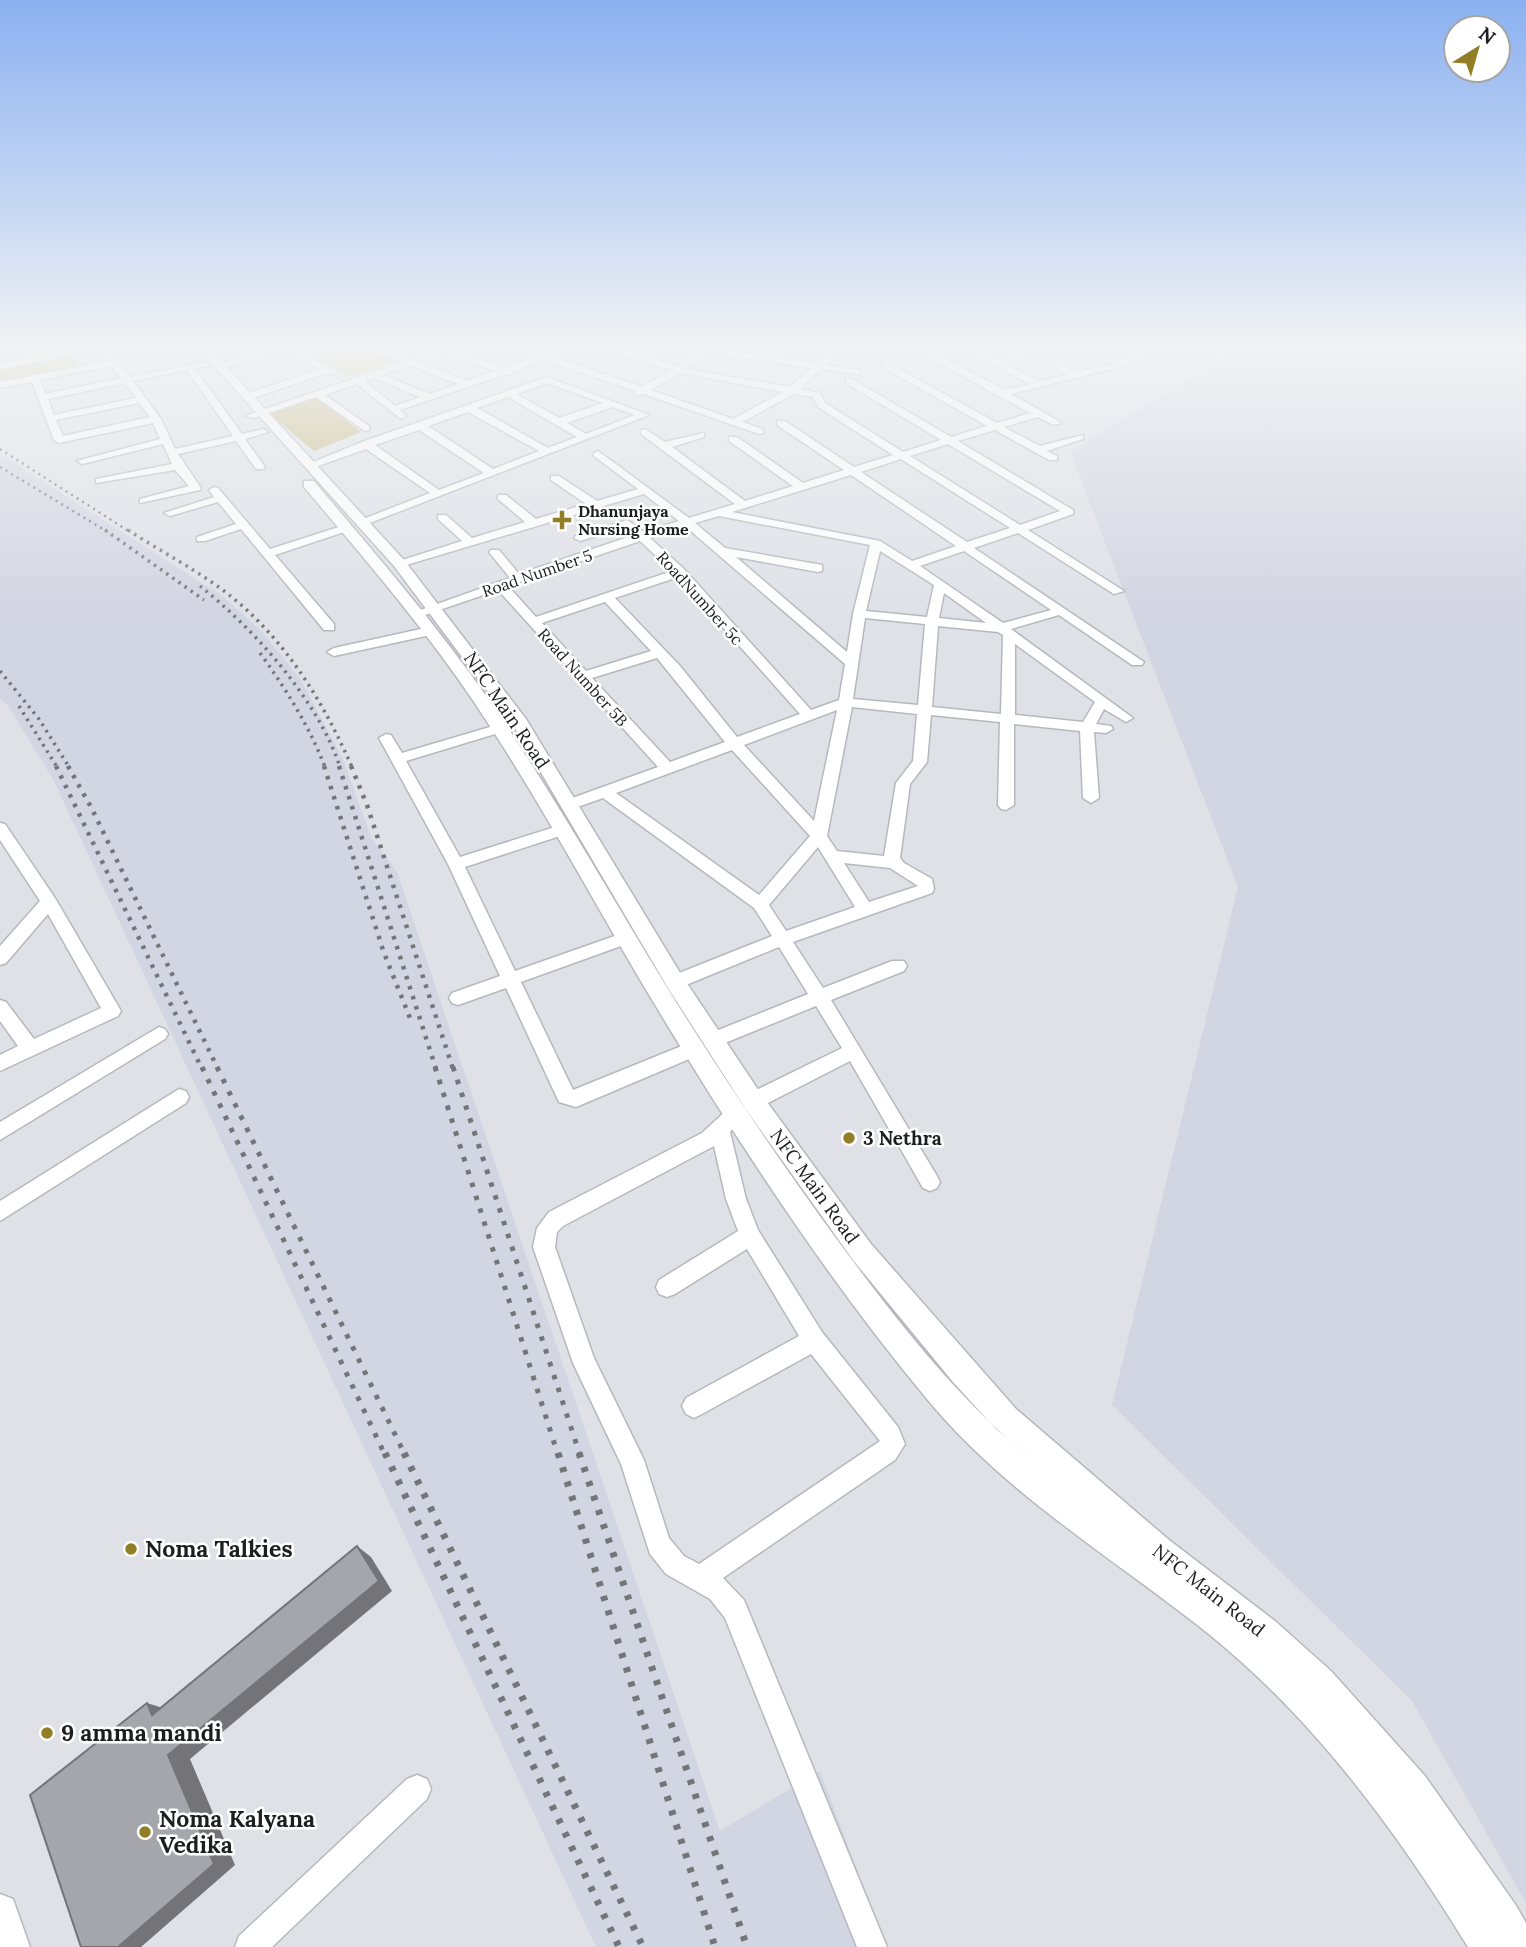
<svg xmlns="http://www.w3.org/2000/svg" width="1526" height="1947" viewBox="0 0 1526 1947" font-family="Lora,serif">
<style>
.built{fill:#d2d5e2}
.green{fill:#c4b577}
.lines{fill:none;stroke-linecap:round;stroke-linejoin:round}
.minor-casing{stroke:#b7b8be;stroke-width:3}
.major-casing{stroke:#b7b8be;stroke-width:3}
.minor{fill:#fff;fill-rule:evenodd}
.major{fill:#fff;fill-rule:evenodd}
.rail-far4{stroke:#747579;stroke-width:2.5;stroke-dasharray:2 4.5;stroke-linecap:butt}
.rail-far3{stroke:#747579;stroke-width:3.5;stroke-dasharray:2.5 5;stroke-linecap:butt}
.rail-far2{stroke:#747579;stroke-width:4.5;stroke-dasharray:3.5 7;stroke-linecap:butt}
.rail-far1{stroke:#747579;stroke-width:5;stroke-dasharray:4.5 9;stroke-linecap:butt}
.rail{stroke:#747579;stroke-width:7;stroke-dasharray:5 10;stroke-linecap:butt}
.shaded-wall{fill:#747478}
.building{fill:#a5a6ac;stroke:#747478;stroke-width:2}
.poi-dot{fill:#927e25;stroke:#fff;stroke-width:2.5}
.labels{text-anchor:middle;stroke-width:5;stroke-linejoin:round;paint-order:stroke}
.far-poi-label{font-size:16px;font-weight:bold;fill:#1d1e20;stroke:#fff;text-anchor:start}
.far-street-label{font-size:16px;fill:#1d1e20;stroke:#fff}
.street-label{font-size:19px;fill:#1d1e20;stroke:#fff}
.poi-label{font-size:19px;font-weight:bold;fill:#1d1e20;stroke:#fff;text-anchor:start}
.near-poi-label{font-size:23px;font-weight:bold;fill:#1d1e20;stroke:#fff;text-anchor:start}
</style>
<rect width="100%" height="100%" fill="#e0e1e7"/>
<g class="built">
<path d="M1245,347H1526V1903L1412,1701L1112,1405L1238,887L1070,452Z"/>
<path d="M0,454L224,597L262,632L301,680L342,757L372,839L397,872L720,1831L820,1771L886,1947H596L54,781L9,707L0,698Z"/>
</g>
<g class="green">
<path d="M313,347H359L393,361L351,376L302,350Z"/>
<path d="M73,354L80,368L0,383V368Z"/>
<path d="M314,395L361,432L314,451L266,411Z"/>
</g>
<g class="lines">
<g class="minor-casing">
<g id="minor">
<path d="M89,347H107L130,377L207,362V366L195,369L242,434L263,429L268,432L245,439L265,467L264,469H256L236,441L178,454L201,488L200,490L140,503V499L189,486L175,470L96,483V479L172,464L163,444L82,464L77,461L160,439L153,423L59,443L54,440L32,382L0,388V382L108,361L100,350L0,369V363ZM112,366L121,378L46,394L40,380ZM187,370L233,436L175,449L161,419L133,381ZM125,383L136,398L54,415L48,399ZM139,403L150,417L63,436L56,420Z"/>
<path d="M270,347H289L338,372L333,375L327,373L247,400L244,399V395L320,369L280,349L222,369L214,367Z"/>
<path d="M365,347H376L409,359L435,350L432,347H454L452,350L504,368L561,347H571L553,357L642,387L671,370L592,347L627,349L678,366L701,347L817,363L835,347H844L826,365L860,370V374L821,369L800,389L820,393L825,403L903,452L941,440L846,383V379H852L951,437L987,426L882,367V363H888L997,423L1030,413L919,352L900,347L925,348L1004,390L1030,384L961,347H971L997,360L1034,352V356L1005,364L1039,381L1067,375L1052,364V360H1058L1076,372C1098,367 1124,365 1138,347H1146L1138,359L1127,365L1011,394L1062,423L1053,425L1038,417L1004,427L1040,446L1083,435V439L1047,451L1057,456V460H1049L995,430L958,441L1073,510V514L1028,530L1124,591L1114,594L1018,533L974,548L1144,662L1142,665H1132L1059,615L1011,629L1133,718L1126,722L1104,709L1096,724L1111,726L1113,729L1106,733L1094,732L1099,798L1091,803L1083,798L1080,731L1014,724V805L1006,810L1001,809L998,805L1000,722L931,715L927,762L910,784L900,858L904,863L932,879L934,889L932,893L793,942L823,988L892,961H904L907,966L904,971L831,1000L937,1176L940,1182L937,1188L930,1191L923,1188L850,1061L760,1107L753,1109L746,1107L743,1101L746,1095L842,1048L816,1006L720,1045L713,1047L706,1045L704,1040L706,1035L808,994L779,947L681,987H669L666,982L669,977L772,936L754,908L603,798L569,810L564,809L561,805L564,801L658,767L498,590L422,616L418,617L412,613L510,578L489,552L491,550H499L519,574L634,535L625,527L580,541L574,538L576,536L627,520L644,532L679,521L644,494L403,566L393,563L462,541L438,519V515H446L472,538L525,522L498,499V495H506L536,519L586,504L551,480V476H559L597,501L638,489L594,456L593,454L598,451L689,518L735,504L641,434V430L645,429L665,442L704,433V437L672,447L745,501L793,486L729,441V437H737L803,483L844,470L777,425V421H785L854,467L893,455L818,407L813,397L794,394L742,422L763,429V433L759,434L644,394L635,396V391L545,360L512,372L511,375H503L400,410L406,416L401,419L357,384L325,395L369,426V430L365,431L316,397L254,418L245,416L401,362ZM706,352L812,368L790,387L686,369ZM443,353L495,371L467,381L418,362ZM409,365L458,384L430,394L383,375ZM680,373L783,392L733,419L651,390ZM375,378L420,397L395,406L365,381ZM948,444L1060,511L1020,525L910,456ZM901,459L1010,528L967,542L861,472ZM851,475L956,546L912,561L880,541L732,512ZM719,516L870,545L853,614L847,652L736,557L818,572L822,571V565L725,548L695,523ZM685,526L845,664L839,700L811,710L684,569L650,538ZM640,541L672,571L536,617L508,586ZM880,551L934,585L927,617L866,611ZM964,551L1051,610L1003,623L920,566ZM678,577L800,714L737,737L680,666L615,598ZM944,593L986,623L939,618ZM605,602L651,651L586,671L542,623ZM865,618L925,624L918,705L853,699ZM938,626L998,632L1003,635L1001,714L932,707ZM1015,644L1095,702L1083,722L1015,715ZM657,658L725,742L670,762L592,678ZM852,707L917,714L913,761L896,783L884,856L837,851L827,836ZM837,710L814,821L744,745ZM732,750L810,836L759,895L616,793ZM818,847L855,907L786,931L769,905ZM844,863L890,868L918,886L869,902Z"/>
<path d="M493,347H504L487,353V349Z"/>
<path d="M1177,347H1195L1234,355L1229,358L1181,350Z"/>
<path d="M547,377L649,415L362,526L358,525V521L430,493L366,449L315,467L306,465L362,442ZM547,383L603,403L559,418L517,394ZM508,397L577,437L548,448L477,408ZM612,407L635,415L586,434L567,423ZM468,412L539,451L493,469L428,426ZM419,430L484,473L439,490L375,445Z"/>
<path d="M214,487L218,488L270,549L342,526H350V530L275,555L334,624V630H324L241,529L205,541H197V537L236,524L218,502L170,516L164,513L214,497L209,490Z"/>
<path d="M430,627L436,631L435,634L334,656L327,652L334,648Z"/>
<path d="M500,724L505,725V731L406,761L460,857L561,825L569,830L566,834L465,867L515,971L626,932L632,934L635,938L632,942L521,982L573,1090L694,1041L701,1044L703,1049L701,1054L576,1107L559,1102L506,988L458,1005L452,1003L449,998L452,993L500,976L448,864L379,738L386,734L391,735L402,753Z"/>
<path d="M0,823L5,824L55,898L121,1011L118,1016L0,1071V1055L18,1046L0,1021V1000L6,1002L34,1039L101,1008L48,914L6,963L0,965V946L40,901L0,840Z"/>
<path d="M159,1027L165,1029L168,1034L165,1039L0,1140V1122Z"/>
<path d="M179,1089L186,1091L189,1097L186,1103L0,1221V1201Z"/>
<path d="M736,1106L743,1108L746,1114L730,1132L746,1199L758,1230L822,1332L898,1427L905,1444L895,1460L723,1578L744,1600L887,1947H857L725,1618L710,1599L666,1574L650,1554L621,1464L573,1363L533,1247L537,1228L549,1212L702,1133L729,1108ZM714,1146L726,1199L738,1231L659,1280L656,1287L659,1294L667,1297L675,1294L747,1249L799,1336L686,1398L682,1406L686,1414L694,1418L702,1414L811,1354L880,1441L699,1564L684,1556L669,1538L644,1460L594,1358L555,1247L557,1232L563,1226Z"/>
<path d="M417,1775L427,1779L431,1789L427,1799L272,1947H235L239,1936L407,1779Z"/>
</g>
</g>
<g class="major-casing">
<g id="major">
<path d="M197,347H208L404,560L526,719L682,976L761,1094L871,1244L1016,1409L1169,1540L1275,1621L1331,1671L1425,1776L1515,1904L1526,1923V1947H1468C1397,1832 1316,1721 1210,1635C1115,1559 1005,1494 927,1399C819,1269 726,1124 639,978C585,886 534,791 474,702C423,626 363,557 304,487V481H314C382,562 452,642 510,731C568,819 620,912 676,1002C728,1085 783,1166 841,1245C898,1322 956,1397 1031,1459L996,1429L953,1382L853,1260L745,1108L668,988L513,725L394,566Z"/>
<path d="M0,1894L13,1899L30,1947H0Z"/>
</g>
</g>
<use href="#minor" class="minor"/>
<use href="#major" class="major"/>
<g class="rail-far4">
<path d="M0,449L130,532"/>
<path d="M0,467L108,532"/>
</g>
<g class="rail-far3">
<path d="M105,530L204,600"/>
<path d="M128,530C160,551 197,570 228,594C285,639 323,701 352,767"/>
<path d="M200,586C254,629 318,700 340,767"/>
<path d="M260,653C286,689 309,726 325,767"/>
<path d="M0,671L39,719L69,767"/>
<path d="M19,706L57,767"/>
</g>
<g class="rail-far2">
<path d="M56,766L202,1069"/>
<path d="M68,766L92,809L218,1069"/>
<path d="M324,766L384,953L412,1023"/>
<path d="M339,766L436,1069"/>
<path d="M351,766L367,805L453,1069"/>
</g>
<g class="rail-far1">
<path d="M202,1067L385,1455"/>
<path d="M217,1067L405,1455"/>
<path d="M435,1067L558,1455"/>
<path d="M453,1067L580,1455"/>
</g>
<g class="rail">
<path d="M385,1453L619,1947"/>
<path d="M404,1453L643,1947"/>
<path d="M558,1453L715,1947"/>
<path d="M579,1453L747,1947"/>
</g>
</g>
<g class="shaded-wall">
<path d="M357,1546L371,1557L392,1591L190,1759L235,1865L141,1947H118L168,1755Z"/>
<path d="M147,1703L169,1710L152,1715Z"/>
</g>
<path class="building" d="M357,1546L379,1581L168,1755L214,1864L118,1947H81L30,1795L147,1703L152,1715Z"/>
<linearGradient id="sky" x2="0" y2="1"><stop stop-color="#8bb1f1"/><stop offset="0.56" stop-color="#f1f2f4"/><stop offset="1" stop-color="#f1f2f4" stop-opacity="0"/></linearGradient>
<rect width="1526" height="619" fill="url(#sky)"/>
<g class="poi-dot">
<path d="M558.5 509.5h7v7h7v7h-7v7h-7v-7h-7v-7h7z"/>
<circle cx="849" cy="1138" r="7"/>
<circle cx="131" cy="1549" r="7"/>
<circle cx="47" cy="1733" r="7"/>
<circle cx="145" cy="1832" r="7"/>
</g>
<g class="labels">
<g class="far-poi-label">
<text x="578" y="517">Dhanunjaya<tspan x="578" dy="18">Nursing Home</tspan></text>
</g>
<g class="far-street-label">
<text transform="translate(537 573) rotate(-19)" y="6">Road Number 5</text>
<text transform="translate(700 598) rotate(48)" y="6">RoadNumber 5c</text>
<text transform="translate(583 677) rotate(48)" y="6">Road Number 5B</text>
</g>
<g class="street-label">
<text transform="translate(507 710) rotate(56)" y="7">NFC Main Road</text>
<text transform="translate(815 1186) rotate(54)" y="7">NFC Main Road</text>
<text transform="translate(1209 1590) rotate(38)" y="7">NFC Main Road</text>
</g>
<g class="poi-label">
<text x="863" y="1145">3 Nethra</text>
</g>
<g class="near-poi-label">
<text x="145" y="1557">Noma Talkies</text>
<text x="61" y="1741">9 amma mandi</text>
<text x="159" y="1827">Noma Kalyana<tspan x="159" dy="26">Vedika</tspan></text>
</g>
</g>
<g transform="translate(1477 49) rotate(37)"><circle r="33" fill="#ffffff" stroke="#a5a5a6" stroke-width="2"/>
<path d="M0-5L12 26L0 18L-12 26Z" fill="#927e25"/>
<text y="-10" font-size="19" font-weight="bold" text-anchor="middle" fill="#1d1e20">N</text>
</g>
</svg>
